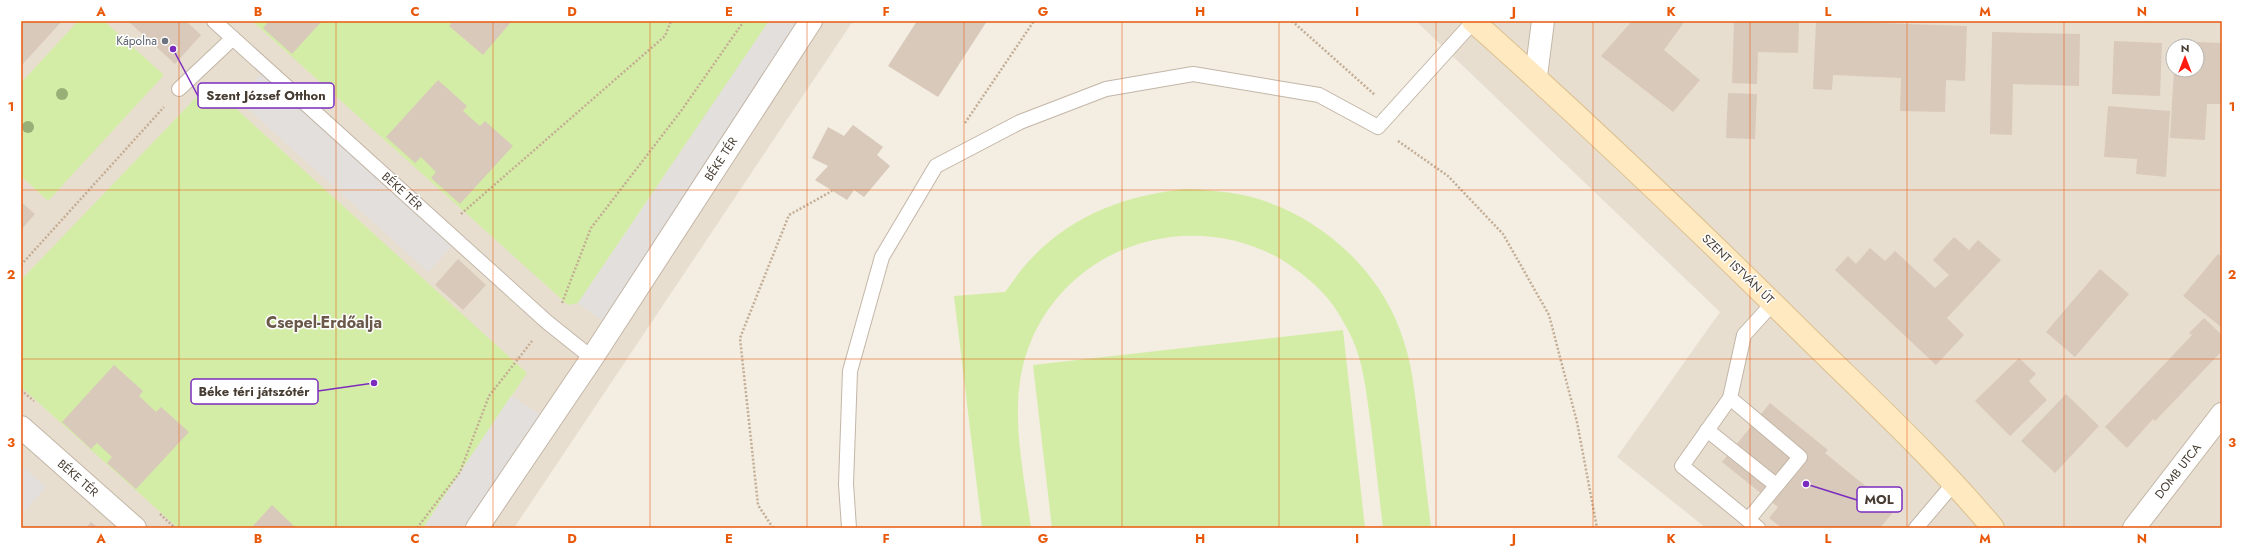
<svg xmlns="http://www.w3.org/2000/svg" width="2243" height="549" viewBox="0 0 2243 549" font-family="Jost,sans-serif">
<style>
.residential{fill:#e8ded0;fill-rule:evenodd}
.green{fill:#d4eda6}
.parking{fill:#e3dfdc}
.building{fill:#d9c9ba}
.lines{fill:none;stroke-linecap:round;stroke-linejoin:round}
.lane-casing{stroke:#c3b6a7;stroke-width:16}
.street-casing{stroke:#c3b6a7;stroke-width:24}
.secondary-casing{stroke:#dcc08e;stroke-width:24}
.path{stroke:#c3ad94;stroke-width:2.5;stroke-dasharray:2 2;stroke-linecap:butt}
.lane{stroke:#fff;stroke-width:14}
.street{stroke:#fff;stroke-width:22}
.secondary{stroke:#ffe9c1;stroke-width:22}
.tree{fill:#98b077}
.grid{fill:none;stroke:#e8590c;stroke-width:1;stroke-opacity:0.55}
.worship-dot{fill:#6b7280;stroke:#fff;stroke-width:1.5}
.labels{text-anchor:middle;stroke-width:3;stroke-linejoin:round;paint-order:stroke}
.worship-label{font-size:12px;fill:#5b616d;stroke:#fff;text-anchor:end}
.street-label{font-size:12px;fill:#463c32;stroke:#fff}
.district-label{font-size:16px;font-weight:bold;fill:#6a5948;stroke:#fff}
.leader{fill:none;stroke:#7b2cbf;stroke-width:1.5}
.callout-dot{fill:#7b2cbf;stroke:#fff;stroke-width:1.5}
.callout{fill:#fff;stroke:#7b2cbf;stroke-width:1.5}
.callout-label{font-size:13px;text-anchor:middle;font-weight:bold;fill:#463c32}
.neatline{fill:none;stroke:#e8590c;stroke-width:1.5}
.grid-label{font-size:13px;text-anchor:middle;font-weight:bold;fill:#e8590c}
</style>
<rect width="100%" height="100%" fill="#f3ede2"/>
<g class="residential">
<path d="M21,21H853L514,528H21Z"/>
<path d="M1416,21H2222V528H1706L1617,457L1720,312ZM2173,46H2197V70H2173Z"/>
</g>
<g class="green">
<path d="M78,21H104L164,75L48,201L21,176V83Z"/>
<path d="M252,21H769L578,303L568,305Z"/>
<path d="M209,84L527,373L423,528H178L21,387V280Z"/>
<path d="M1186,189C1205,190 1224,191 1243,195C1316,211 1383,270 1404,342C1413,369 1415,397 1419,426C1423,460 1427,494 1431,528H1383C1379,494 1375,460 1371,426C1367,400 1365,373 1356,348C1352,337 1346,326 1340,316C1328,294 1305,275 1284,261C1194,207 1073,242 1031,341C1006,400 1023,466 1031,528H982L954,296L1005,292C1013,282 1020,270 1029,261C1071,215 1126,195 1186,189Z"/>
<path d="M1343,330L1365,528H1052L1033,365Z"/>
</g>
<g class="parking">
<path d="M769,21H811L612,328L578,303Z"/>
<path d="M266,68L457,241L428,272L238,100Z"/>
<path d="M511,396L549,420L477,528H423Z"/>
<path d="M21,465L46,487L21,515Z"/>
</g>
<g class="building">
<path d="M21,21H62L21,66Z"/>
<path d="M128,21H186L201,35L175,64Z"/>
<path d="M267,21H322L292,54L263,28L268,22Z"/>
<path d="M453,21H512L483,55L449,26Z"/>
<path d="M917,21H987L938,97L888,66Z"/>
<path d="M1632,21H1685L1664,50L1700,80L1673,112L1601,56Z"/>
<path d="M1734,21H1799L1798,53L1758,52L1757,84L1732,83Z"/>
<path d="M1816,21L1967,26L1965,81L1946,80L1945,112L1900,111L1901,78L1833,75L1832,90L1813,89Z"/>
<path d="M1992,32L2080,34L2079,86L2013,84L2012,135L1990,134Z"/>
<path d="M2114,41L2162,43L2160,96L2112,94Z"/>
<path d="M2175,41L2222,43V104H2207L2205,140L2170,138L2174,70H2197V46H2175Z"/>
<path d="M438,80L467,106L463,111L480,126L485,121L513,146L460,204L431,178L436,172L421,157L415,163L386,137Z"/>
<path d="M1728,93L1757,94L1755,139L1726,138Z"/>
<path d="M2108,106L2170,111L2166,177L2136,174L2137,159L2104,157Z"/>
<path d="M853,125L883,147L877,155L890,166L864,197L854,190L847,200L815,180L828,166L812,158L828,127L844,136Z"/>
<path d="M21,202L35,214L21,230Z"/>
<path d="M1954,237L1969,250L1978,240L2001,260L1947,318L1964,335L1936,365L1835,270L1848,256L1856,264L1870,248L1885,261L1895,251L1935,288L1949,275L1933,260Z"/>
<path d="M2218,254L2222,257V328L2183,296Z"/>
<path d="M458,259L486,285L463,310L435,285Z"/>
<path d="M2100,269L2129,294L2075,357L2046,332Z"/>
<path d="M2204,318L2222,335V351L2155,421L2153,419L2127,448L2105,427L2192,335L2189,333Z"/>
<path d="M2019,358L2036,374L2029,381L2047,400L2010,436L1975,401Z"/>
<path d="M114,365L143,391L139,396L156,412L161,407L189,432L136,489L107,463L112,457L97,443L91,449L62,422Z"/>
<path d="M2066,394L2099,426L2055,473L2021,441Z"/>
<path d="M1770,403L1828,450L1825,453L1895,510L1880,528H1782L1769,518L1778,507L1722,462Z"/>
<path d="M272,505L296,528H251Z"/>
<path d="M91,522L98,528H86Z"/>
</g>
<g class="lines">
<g class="lane-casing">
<g id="lane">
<path d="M214,21L547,322L592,358"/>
<path d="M179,89L233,38"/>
<path d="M1730,398L1800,457L1748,520"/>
<path d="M1707,430L1776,485"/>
<path d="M849,528L846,484L850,371L882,257L936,166L1020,122L1106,89L1193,74L1319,95L1378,127L1473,22"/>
<path d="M1758,528L1682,466L1730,398L1744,335L1773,303"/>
<path d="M1916,528L1955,482"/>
</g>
</g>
<g class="street-casing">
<g id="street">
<path d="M1536,76L1543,21"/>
<path d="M21,427L135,528"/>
<path d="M477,528L592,358L811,21"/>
<path d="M2134,528L2222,414"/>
</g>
</g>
<g class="secondary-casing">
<path id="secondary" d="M1473,21C1587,123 1698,229 1807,337C1870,399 1936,460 1993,528"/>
</g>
<g class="path">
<path d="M1292,21L1375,95"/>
<path d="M965,123L1034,21"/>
<path d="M1398,141L1448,176L1503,234L1549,315L1577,422L1597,528"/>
<path d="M461,214L665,36L671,21"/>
<path d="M21,265L164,107"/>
<path d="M562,303L591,228L681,111L744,21"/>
<path d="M21,390L34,401"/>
<path d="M160,514L175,528"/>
<path d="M417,528L460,472L489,396L532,341"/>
<path d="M773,528L758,505L740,338L789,215L832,191"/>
</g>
<use href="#lane" class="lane"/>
<use href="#street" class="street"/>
<use href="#secondary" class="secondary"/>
</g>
<g class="tree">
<circle cx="62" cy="94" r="6"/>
<circle cx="28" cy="127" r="6"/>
</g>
<path class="grid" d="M179,21V528M336,21V528M493,21V528M650,21V528M807,21V528M964,21V528M1122,21V528M1279,21V528M1436,21V528M1593,21V528M1750,21V528M1907,21V528M2064,21V528M21,190H2222M21,359H2222"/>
<circle class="worship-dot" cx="165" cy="41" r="4"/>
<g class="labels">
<g class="worship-label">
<text x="157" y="45">Kápolna</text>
</g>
<g class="street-label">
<text transform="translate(721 159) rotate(-57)" y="4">BÉKE TÉR</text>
<text transform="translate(402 191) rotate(42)" y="4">BÉKE TÉR</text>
<text transform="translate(1738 269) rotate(44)" y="4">SZENT ISTVÁN ÚT</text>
<text transform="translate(2178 471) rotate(-52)" y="4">DOMB UTCA</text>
<text transform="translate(78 478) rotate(41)" y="4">BÉKE TÉR</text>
</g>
<g class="district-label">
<text x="324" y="328">Csepel-Erdőalja</text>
</g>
</g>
<path class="leader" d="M173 49L198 96M374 383L318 391M1806 484L1857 500"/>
<g class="callout-dot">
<circle cx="173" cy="49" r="4"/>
<circle cx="374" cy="383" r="4"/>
<circle cx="1806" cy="484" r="4"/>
</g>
<g class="callout">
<rect x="198" y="83" width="136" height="25" rx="4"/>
<rect x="191" y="379" width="127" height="25" rx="4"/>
<rect x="1857" y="487" width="45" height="25" rx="4"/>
</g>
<g class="callout-label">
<text x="266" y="100">Szent József Otthon</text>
<text x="254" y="396">Béke téri játszótér</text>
<text x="1879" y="504">MOL</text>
</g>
<rect width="2243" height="549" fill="none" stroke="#ffffff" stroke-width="44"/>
<g transform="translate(2185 58)"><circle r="19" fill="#ffffff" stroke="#b5b1ad"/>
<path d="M0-3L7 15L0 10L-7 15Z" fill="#ff190e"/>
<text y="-6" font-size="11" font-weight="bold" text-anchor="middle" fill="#463c32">N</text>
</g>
<rect x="22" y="22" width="2199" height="505" class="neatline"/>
<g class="grid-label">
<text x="101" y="16">A</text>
<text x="258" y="16">B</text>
<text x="415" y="16">C</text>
<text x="572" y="16">D</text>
<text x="729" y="16">E</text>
<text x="886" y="16">F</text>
<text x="1043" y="16">G</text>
<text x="1200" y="16">H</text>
<text x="1357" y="16">I</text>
<text x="1514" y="16">J</text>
<text x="1671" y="16">K</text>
<text x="1828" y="16">L</text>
<text x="1985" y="16">M</text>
<text x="2142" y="16">N</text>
<text x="11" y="111">1</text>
<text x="2232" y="111">1</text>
<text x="11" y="279">2</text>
<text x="2232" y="279">2</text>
<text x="11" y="447">3</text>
<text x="2232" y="447">3</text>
<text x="101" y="543">A</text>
<text x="258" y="543">B</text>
<text x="415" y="543">C</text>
<text x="572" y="543">D</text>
<text x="729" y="543">E</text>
<text x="886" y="543">F</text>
<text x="1043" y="543">G</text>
<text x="1200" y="543">H</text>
<text x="1357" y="543">I</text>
<text x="1514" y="543">J</text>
<text x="1671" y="543">K</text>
<text x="1828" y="543">L</text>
<text x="1985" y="543">M</text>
<text x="2142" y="543">N</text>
</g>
</svg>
